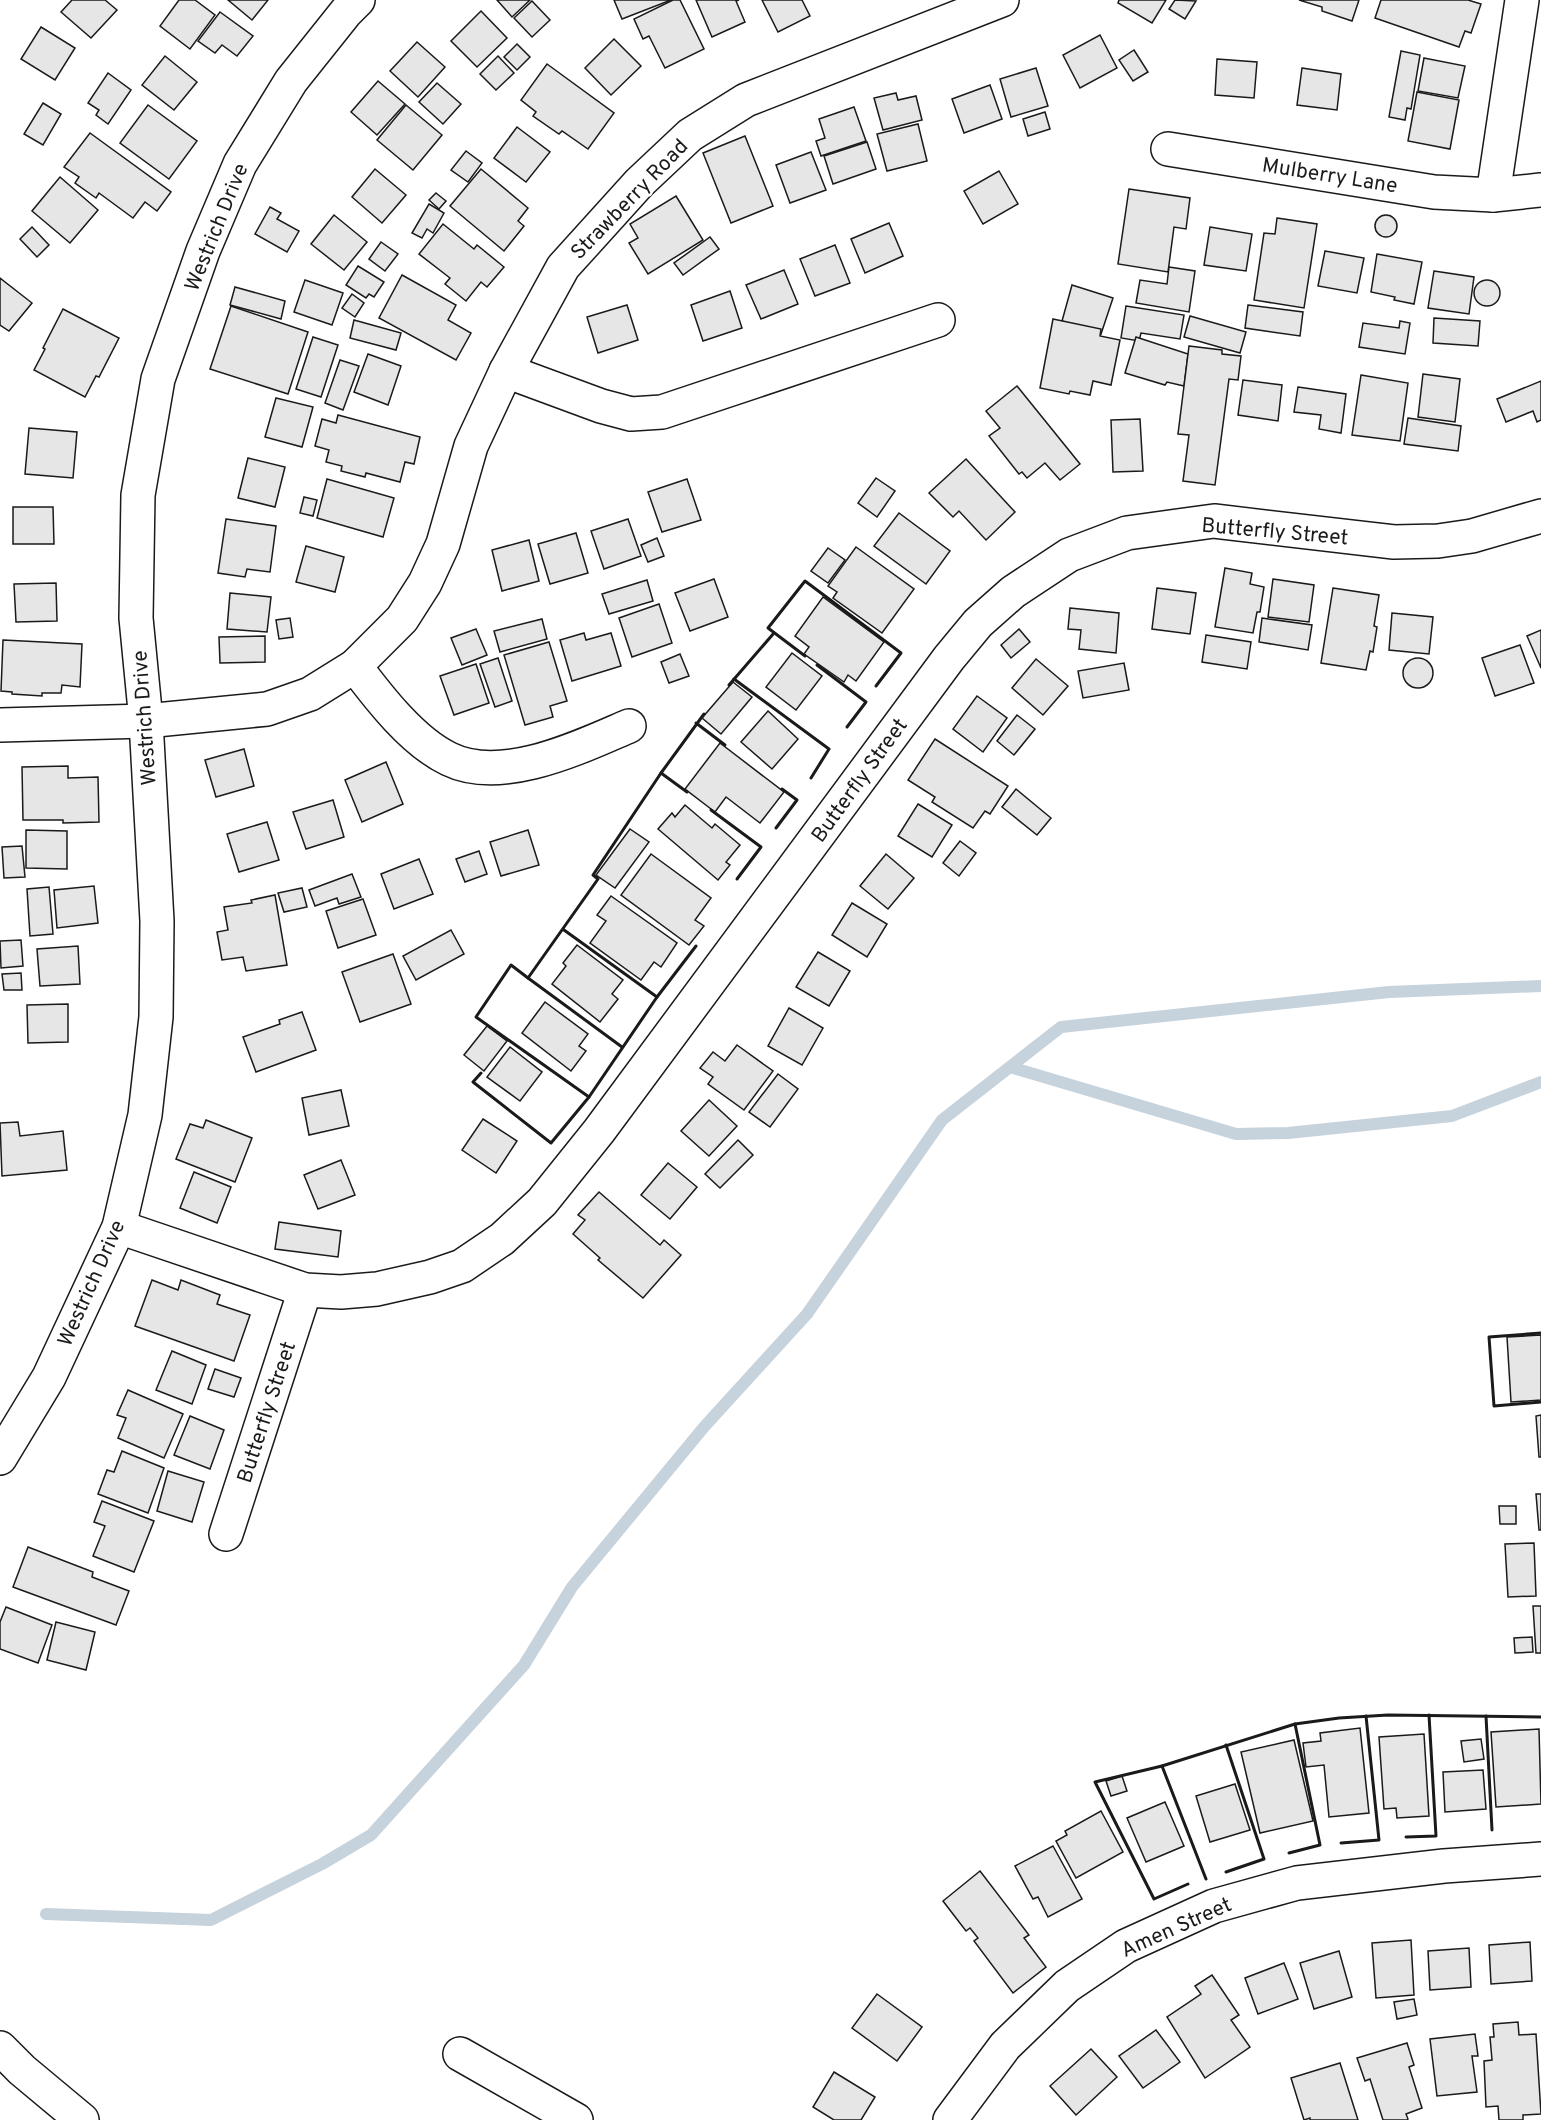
<svg xmlns="http://www.w3.org/2000/svg" width="1541" height="2120" viewBox="0 0 1541 2120" font-family="Overpass,sans-serif">
<style>
.lines{fill:none;stroke-linecap:round;stroke-linejoin:round}
.stream{stroke:#c6d2dc;stroke-width:12}
.building{fill:#e6e6e6;stroke:#1a1a1a;stroke-width:1.5}
.minor-casing{stroke:#1a1a1a;stroke-width:36}
.tertiary-casing{stroke:#1a1a1a;stroke-width:36}
.minor{stroke:#fff;stroke-width:33}
.tertiary{stroke:#fff;stroke-width:33}
.wall{stroke:#1a1a1a;stroke-width:3}
.labels{text-anchor:middle;stroke-width:4.5;stroke-linejoin:round;paint-order:stroke}
.street-label{font-size:21px;fill:#1a1a1a;stroke:#fff}
</style>
<rect width="100%" height="100%" fill="#fff"/>
<g class="lines">
<g class="stream">
<path d="M1010,1067L1236,1134L1288,1133L1452,1116L1541,1082"/>
<path d="M46,1914L211,1920L322,1864L371,1835L524,1665L572,1587L704,1427L807,1314L942,1120L1061,1027L1389,992L1541,986"/>
</g>
</g>
<g class="building">
<path d="M72,0H105L117,10L91,38L61,12Z"/>
<path d="M179,0H195L215,15L190,49L160,26Z"/>
<path d="M228,0H268L252,20Z"/>
<path d="M497,0H530L512,17Z"/>
<path d="M614,0H671L622,19Z"/>
<path d="M673,0H680L704,49L665,68L649,36L643,39L634,19Z"/>
<path d="M696,0H739L736,1L745,22L712,37Z"/>
<path d="M762,0H802L810,16L778,32Z"/>
<path d="M1119,0H1166L1152,23L1118,3Z"/>
<path d="M1175,0L1196,1L1185,19L1169,9Z"/>
<path d="M1299,0H1359L1352,21L1322,11V7Z"/>
<path d="M1381,0H1468L1481,4L1471,33L1465,31L1459,47L1375,18Z"/>
<path d="M532,1L550,20L532,37L514,18Z"/>
<path d="M481,11L507,38L477,67L451,41Z"/>
<path d="M220,12L253,36L237,56L222,45L215,53L198,41Z"/>
<path d="M41,27L75,48L55,80L21,59Z"/>
<path d="M1100,35L1117,68L1080,88L1063,55Z"/>
<path d="M614,39L641,66L611,95L585,68Z"/>
<path d="M417,42L445,67L418,97L390,71Z"/>
<path d="M517,44L530,57L517,70L504,57Z"/>
<path d="M1134,50L1148,72L1133,81L1119,60Z"/>
<path d="M1401,51L1420,55L1411,109L1407,108L1405,120L1389,117Z"/>
<path d="M165,56L197,82L174,110L142,85Z"/>
<path d="M498,56L514,73L496,90L480,74Z"/>
<path d="M1424,58L1465,66L1458,98L1418,91Z"/>
<path d="M1217,59L1257,62L1254,98L1215,95Z"/>
<path d="M547,64L614,113L588,149L562,131L559,134L533,116L536,112L521,100Z"/>
<path d="M1036,68L1048,106L1011,117L1000,79Z"/>
<path d="M1302,68L1341,74L1337,110L1297,105Z"/>
<path d="M108,73L131,90L108,124L96,115L99,110L88,103Z"/>
<path d="M378,81L405,104L377,135L351,112Z"/>
<path d="M437,83L461,104L443,124L419,102Z"/>
<path d="M990,85L1002,119L964,133L952,99Z"/>
<path d="M1417,92L1459,100L1450,149L1408,141Z"/>
<path d="M896,93L898,100L916,96L922,120L883,130L874,98Z"/>
<path d="M43,103L61,114L43,145L24,134Z"/>
<path d="M148,105L197,141L169,179L120,143Z"/>
<path d="M406,105L442,135L413,170L377,140Z"/>
<path d="M854,107L866,141L821,156L816,141L825,138L819,119Z"/>
<path d="M1045,112L1050,129L1028,136L1023,119Z"/>
<path d="M918,124L927,161L887,171L877,134Z"/>
<path d="M517,127L550,152L526,182L494,158Z"/>
<path d="M90,133L171,192L157,211L145,202L133,218L99,193L96,198L75,183L79,177L64,167Z"/>
<path d="M745,136L773,206L731,223L703,153Z"/>
<path d="M867,142L876,169L833,184L824,156Z"/>
<path d="M466,151L482,163L468,182L451,170Z"/>
<path d="M811,152L826,190L790,203L776,165Z"/>
<path d="M375,169L406,195L382,223L352,197Z"/>
<path d="M481,169L528,208L518,221L524,226L504,251L450,206Z"/>
<path d="M999,171L1018,204L983,224L964,191Z"/>
<path d="M60,177L98,210L70,243L32,211Z"/>
<path d="M1129,189L1190,198L1186,229L1174,227L1168,272L1118,264Z"/>
<path d="M436,193L446,201L439,209L429,200Z"/>
<path d="M676,196L703,240L648,274L629,243L638,238L630,224Z"/>
<path d="M429,204L444,213L433,233L427,229L422,238L412,233Z"/>
<path d="M270,207L281,213L277,219L299,231L287,252L255,234Z"/>
<path d="M334,215L367,242L344,270L311,244Z"/>
<circle cx="1386" cy="226" r="11"/>
<path d="M1277,218L1317,224L1304,308L1254,300L1264,233L1275,234Z"/>
<path d="M889,223L903,256L865,273L851,239Z"/>
<path d="M443,224L474,249L477,245L504,267L487,287L481,282L466,301L445,284L450,278L419,254Z"/>
<path d="M32,227L49,245L37,257L20,239Z"/>
<path d="M1210,227L1252,234L1246,271L1204,265Z"/>
<path d="M710,237L719,249L683,275L674,263Z"/>
<path d="M381,242L398,254L385,271L369,259Z"/>
<path d="M835,245L850,283L815,296L800,259Z"/>
<path d="M1325,251L1364,258L1357,293L1318,286Z"/>
<path d="M1377,254L1422,262L1414,304L1394,300L1395,297L1371,292Z"/>
<path d="M358,266L384,282L374,297L369,294L366,298L346,285Z"/>
<path d="M1169,267L1195,271L1189,312L1136,303L1140,280L1167,284Z"/>
<path d="M784,270L798,304L761,319L746,285Z"/>
<path d="M1434,271L1474,277L1469,314L1428,308Z"/>
<path d="M402,275L456,305L448,320L471,333L456,360L379,318Z"/>
<path d="M0,278L32,303L9,331L0,325Z"/>
<circle cx="1487" cy="293" r="13"/>
<path d="M305,280L343,293L332,325L294,312Z"/>
<path d="M1072,285L1113,298L1101,334L1062,321Z"/>
<path d="M235,287L285,301L281,319L230,305Z"/>
<path d="M730,291L742,328L703,341L691,305Z"/>
<path d="M352,294L364,303L355,317L342,308Z"/>
<path d="M627,305L638,340L598,353L587,317Z"/>
<path d="M1248,305L1303,312L1300,336L1245,328Z"/>
<path d="M231,306L308,332L288,394L210,369Z"/>
<path d="M1126,306L1184,315L1180,339L1141,333L1139,341L1121,338Z"/>
<path d="M63,309L119,338L99,377L96,376L85,397L34,370L45,349L43,348Z"/>
<path d="M1190,316L1246,332L1240,353L1184,337Z"/>
<path d="M1434,318L1480,321L1478,346L1433,343Z"/>
<path d="M1053,319L1101,329L1100,336L1120,340L1111,385L1093,381L1090,395L1070,391L1069,394L1040,388Z"/>
<path d="M354,320L401,333L396,350L350,338Z"/>
<path d="M1400,321L1410,323L1405,354L1359,347L1363,323L1399,328Z"/>
<path d="M313,337L338,345L321,397L296,389Z"/>
<path d="M1136,337L1188,354L1184,386L1167,382L1165,385L1125,373Z"/>
<path d="M1189,346L1222,350V354L1241,356L1238,380L1229,379L1215,485L1183,481L1189,435L1178,434Z"/>
<path d="M368,354L401,366L388,405L354,392Z"/>
<path d="M340,360L359,366L343,410L325,403Z"/>
<path d="M1423,374L1460,379L1455,422L1418,417Z"/>
<path d="M1361,375L1408,383L1400,441L1352,435Z"/>
<path d="M1243,380L1282,385L1278,421L1238,415Z"/>
<path d="M1541,381V420L1537,422L1533,411L1506,422L1497,399Z"/>
<path d="M1017,386L1080,464L1060,480L1045,463L1027,478L1022,472L1019,474L989,436L1000,428L986,411Z"/>
<path d="M1298,387L1346,394L1341,433L1319,429L1321,415L1294,412Z"/>
<path d="M276,398L313,407L302,447L265,437Z"/>
<path d="M338,415L420,437L414,464L405,462L400,482L366,473L365,477L341,471L342,466L326,462L329,450L315,446L322,419L336,423Z"/>
<path d="M1408,418L1461,426L1458,451L1404,444Z"/>
<path d="M1140,419L1143,471L1113,472L1111,420Z"/>
<path d="M29,428L77,432L73,478L25,474Z"/>
<path d="M248,458L285,467L275,507L238,498Z"/>
<path d="M966,459L1015,512L986,540L959,511L953,517L929,493Z"/>
<path d="M876,478L895,491L877,517L858,503Z"/>
<path d="M327,479L394,498L383,537L317,518Z"/>
<path d="M687,479L701,520L662,532L648,492Z"/>
<path d="M304,497L317,500L313,516L300,513Z"/>
<path d="M13,507H53L54,544H13Z"/>
<path d="M899,513L950,551L926,584L874,546Z"/>
<path d="M226,519L276,526L270,572L247,569L245,577L218,573Z"/>
<path d="M628,519L641,556L604,569L591,531Z"/>
<path d="M576,533L588,573L550,584L538,544Z"/>
<path d="M657,538L664,556L648,562L641,545Z"/>
<path d="M529,540L539,581L502,591L492,550Z"/>
<path d="M306,546L344,557L335,592L296,582Z"/>
<path d="M856,547L914,589L882,633L833,598L837,592L828,586Z"/>
<path d="M828,548L845,560L828,583L811,571Z"/>
<path d="M1225,568L1252,573L1250,584L1264,587L1260,612H1257L1253,633L1215,627Z"/>
<path d="M714,579L728,617L690,631L675,593Z"/>
<path d="M1273,579L1314,585L1309,622L1268,617Z"/>
<path d="M647,580L653,601L609,614L602,594Z"/>
<path d="M56,583L57,621L16,622L14,584Z"/>
<path d="M1157,588L1196,593L1190,634L1152,629Z"/>
<path d="M1333,588L1379,595L1374,626L1377,627L1373,652L1370,651L1366,670L1321,663Z"/>
<path d="M230,593L271,597L267,632L227,629Z"/>
<path d="M823,597L884,642L856,681L848,675L844,682L804,654L809,647L795,636Z"/>
<path d="M659,604L672,643L632,657L619,618Z"/>
<path d="M1070,608L1119,613L1116,653L1079,649L1081,630L1068,629Z"/>
<path d="M1392,613L1433,617L1429,654L1389,650Z"/>
<path d="M290,618L293,637L279,639L276,620Z"/>
<path d="M1262,618L1312,625L1308,650L1259,642Z"/>
<path d="M542,619L547,639L500,652L494,631Z"/>
<path d="M476,629L487,655L462,665L451,638Z"/>
<path d="M1019,629L1030,642L1011,658L1001,645Z"/>
<path d="M1541,630V668L1527,636Z"/>
<path d="M584,633L586,640L611,633L621,666L572,681L560,640Z"/>
<path d="M1206,635L1251,642L1247,669L1202,662Z"/>
<path d="M265,636V662L220,663L219,637Z"/>
<path d="M3,640L82,644L80,687L62,685L61,693H42V696L12,694V692L1,691Z"/>
<path d="M549,642L567,701L550,706L553,717L525,725L504,655Z"/>
<path d="M1520,645L1534,683L1495,696L1482,658Z"/>
<path d="M792,653L822,676L796,710L766,687Z"/>
<path d="M680,654L689,676L669,683L661,662Z"/>
<path d="M498,658L512,701L495,707L480,664Z"/>
<circle cx="1418" cy="673" r="15"/>
<path d="M1036,659L1068,686L1043,715L1012,688Z"/>
<path d="M1124,663L1129,690L1083,698L1078,671Z"/>
<path d="M476,664L489,703L454,715L440,676Z"/>
<path d="M733,682L752,697L721,734L702,718Z"/>
<path d="M977,696L1007,718L983,752L953,729Z"/>
<path d="M768,711L798,739L772,769L741,742Z"/>
<path d="M1017,715L1035,729L1014,755L997,741Z"/>
<path d="M935,739L1008,786L990,814L985,811L973,828L932,802L935,797L908,780Z"/>
<path d="M720,743L784,792L760,823L726,797L715,812L685,789Z"/>
<path d="M244,749L254,786L216,797L205,760Z"/>
<path d="M386,762L403,804L362,822L345,780Z"/>
<path d="M68,766V778L98,777L99,822L63,823V820H23L22,767Z"/>
<path d="M1016,789L1051,818L1037,835L1002,807Z"/>
<path d="M333,800L344,837L306,849L293,812Z"/>
<path d="M918,804L952,825L932,857L898,836Z"/>
<path d="M685,805L712,828L715,824L740,845L726,862L730,865L718,880L658,829L672,813L675,817Z"/>
<path d="M267,822L279,860L239,872L227,834Z"/>
<path d="M630,829L649,842L615,888L596,875Z"/>
<path d="M26,830L67,831V869L26,868Z"/>
<path d="M528,830L539,865L501,876L490,842Z"/>
<path d="M960,841L976,853L959,876L943,863Z"/>
<path d="M22,846L25,877L4,878L2,847Z"/>
<path d="M479,851L487,874L465,882L456,859Z"/>
<path d="M651,854L711,898L695,920L704,926L689,945L621,895Z"/>
<path d="M886,854L914,878L888,909L860,886Z"/>
<path d="M419,859L433,894L394,909L381,874Z"/>
<path d="M352,874L361,897L339,904L337,898L315,906L309,890Z"/>
<path d="M94,886L98,923L57,928L54,890Z"/>
<path d="M49,887L53,934L30,936L27,889Z"/>
<path d="M302,888L307,907L284,912L278,893Z"/>
<path d="M275,895L287,965L246,971L243,957L222,960L217,932L228,930L224,907L252,903L251,900Z"/>
<path d="M611,896L677,943L661,967L654,962L641,980L590,943L606,921L597,915Z"/>
<path d="M363,899L376,935L338,948L326,911Z"/>
<path d="M852,903L887,924L867,957L832,935Z"/>
<path d="M451,930L464,954L416,980L403,956Z"/>
<path d="M21,940L23,966L1,968L0,941Z"/>
<path d="M577,945L623,980L612,994L618,999L600,1022L552,984L566,966L563,963Z"/>
<path d="M78,946L80,984L40,986L37,949Z"/>
<path d="M818,952L850,971L829,1006L796,987Z"/>
<path d="M393,954L411,1004L360,1022L342,972Z"/>
<path d="M21,973L22,990H4L2,974Z"/>
<path d="M545,1002L588,1034L579,1046L586,1051L571,1071L522,1033Z"/>
<path d="M68,1004V1042L28,1043L27,1005Z"/>
<path d="M789,1008L823,1028L802,1065L768,1046Z"/>
<path d="M302,1012L316,1050L256,1072L243,1037L280,1024L279,1020Z"/>
<path d="M487,1026L507,1041L484,1071L464,1055Z"/>
<path d="M737,1045L773,1071L744,1110L708,1084L713,1077L700,1068L713,1052L725,1061Z"/>
<path d="M510,1047L542,1072L520,1101L487,1077Z"/>
<path d="M778,1074L798,1089L770,1127L749,1112Z"/>
<path d="M341,1090L349,1126L309,1135L302,1098Z"/>
<path d="M709,1100L737,1126L709,1156L681,1131Z"/>
<path d="M483,1119L517,1141L496,1173L462,1150Z"/>
<path d="M206,1120L252,1138L235,1182L176,1159L190,1124L203,1128Z"/>
<path d="M18,1122L20,1136L63,1131L67,1170L2,1176L0,1123Z"/>
<path d="M738,1140L753,1155L720,1188L705,1174Z"/>
<path d="M341,1160L355,1195L318,1209L304,1175Z"/>
<path d="M668,1163L697,1187L670,1219L641,1195Z"/>
<path d="M194,1172L231,1187L217,1223L180,1208Z"/>
<path d="M599,1192L660,1245L664,1240L681,1255L643,1298L598,1260L600,1258L573,1234L585,1220L578,1215Z"/>
<path d="M279,1222L341,1231L338,1257L275,1249Z"/>
<path d="M152,1280L178,1290L181,1280L220,1295L217,1304L250,1315L234,1361L135,1326Z"/>
<path d="M1541,1335V1400L1511,1402L1507,1337Z"/>
<path d="M172,1351L206,1365L192,1404L156,1390Z"/>
<path d="M215,1369L241,1378L234,1397L208,1389Z"/>
<path d="M128,1390L183,1414L164,1458L118,1438L126,1418L117,1415Z"/>
<path d="M1541,1415V1457H1539L1536,1416Z"/>
<path d="M190,1416L224,1430L210,1469L174,1455Z"/>
<path d="M122,1451L164,1468L148,1513L98,1494L107,1470L114,1472Z"/>
<path d="M168,1471L204,1482L192,1522L157,1511Z"/>
<path d="M1536,1494H1541V1530H1539Z"/>
<path d="M102,1501L154,1521L134,1572L93,1556L105,1526L94,1522Z"/>
<path d="M1499,1506H1516V1524H1500Z"/>
<path d="M1534,1543L1536,1596L1508,1597L1505,1544Z"/>
<path d="M28,1547L93,1572L92,1577L129,1591L116,1625L13,1587Z"/>
<path d="M1533,1606H1541V1653H1536Z"/>
<path d="M6,1607L52,1625L38,1663L0,1649V1622Z"/>
<path d="M56,1622L95,1632L86,1670L47,1660Z"/>
<path d="M1532,1637L1533,1652L1515,1653L1514,1638Z"/>
<path d="M1360,1728L1369,1813L1329,1817L1324,1765L1306,1767L1303,1743L1321,1741L1320,1733Z"/>
<path d="M1539,1729L1541,1804L1496,1807L1491,1732Z"/>
<path d="M1424,1734L1429,1816L1397,1818L1396,1808L1384,1809L1379,1737Z"/>
<path d="M1481,1739L1484,1759L1464,1762L1461,1741Z"/>
<path d="M1294,1740L1313,1821L1260,1833L1241,1752Z"/>
<path d="M1483,1770L1486,1809L1445,1812L1443,1772Z"/>
<path d="M1122,1776L1127,1791L1111,1796L1106,1781Z"/>
<path d="M1235,1784L1250,1830L1210,1842L1196,1796Z"/>
<path d="M1165,1802L1184,1846L1146,1862L1127,1818Z"/>
<path d="M1101,1811L1123,1852L1076,1878L1056,1841L1067,1835L1065,1831Z"/>
<path d="M1053,1846L1082,1899L1048,1917L1038,1897L1033,1899L1015,1866Z"/>
<path d="M980,1871L1029,1935L1024,1938L1046,1967L1013,1993L974,1941L978,1938L970,1928L966,1931L943,1901Z"/>
<path d="M1411,1940L1414,1995L1376,1998L1372,1943Z"/>
<path d="M1530,1942L1532,1981L1491,1984L1489,1945Z"/>
<path d="M1469,1948L1471,1987L1430,1990L1428,1951Z"/>
<path d="M1339,1951L1352,1997L1314,2009L1300,1963Z"/>
<path d="M1284,1963L1298,1999L1258,2014L1245,1978Z"/>
<path d="M1212,1975L1239,2015L1231,2020L1250,2047L1205,2078L1167,2017L1201,1994L1195,1986Z"/>
<path d="M877,1994L922,2027L897,2061L852,2028Z"/>
<path d="M1414,1999L1417,2015L1397,2019L1394,2002Z"/>
<path d="M1518,2022L1519,2035L1536,2034L1541,2114L1523,2115V2120H1499L1498,2106L1486,2107L1484,2061L1492,2060L1490,2037H1494L1493,2024Z"/>
<path d="M1156,2030L1180,2062L1143,2088L1119,2056Z"/>
<path d="M1475,2034L1478,2056H1472L1477,2092L1437,2096L1430,2039Z"/>
<path d="M1407,2043L1414,2065L1409,2067L1422,2108L1406,2114L1408,2119L1407,2120H1383L1370,2079L1365,2081L1357,2058Z"/>
<path d="M1091,2049L1117,2077L1076,2115L1050,2086Z"/>
<path d="M1340,2063L1358,2120H1310V2118L1304,2120L1291,2078Z"/>
<path d="M834,2072L875,2097L861,2120H834L813,2107Z"/>
</g>
<g class="lines">
<g class="minor-casing">
<g id="minor">
<path d="M1168,149L1434,192L1493,195L1541,190"/>
<path d="M1493,195L1522,0"/>
<path d="M506,371L601,406L631,414L662,412L938,320"/>
<path d="M355,666C379,698 413,742 449,759C502,785 580,747 629,726"/>
<path d="M0,725L146,721L267,709L310,694L355,666L402,619L425,583L443,544L471,446L506,371L563,267L639,183L690,135L746,100L1002,0"/>
<path d="M119,1227L305,1290L341,1292L377,1289L430,1277L462,1266L502,1239L542,1202L599,1131L949,658L978,623L1013,592L1069,555L1127,533L1214,521L1394,542L1438,541L1472,536L1541,516"/>
<path d="M226,1534L305,1290"/>
<path d="M460,2054L576,2120"/>
<path d="M950,2120L1005,2046L1067,1986L1126,1946L1214,1906L1297,1883L1444,1866L1541,1859"/>
</g>
</g>
<g class="tertiary-casing">
<g id="tertiary">
<path d="M0,1458L49,1377L119,1227L145,1115L156,1017L157,921L146,721L136,618L138,495L158,379L203,251L240,164L291,81L346,12L358,0"/>
<path d="M0,2048L22,2070L82,2120"/>
</g>
</g>
<use href="#minor" class="minor"/>
<use href="#tertiary" class="tertiary"/>
<g class="wall">
<path d="M805,656L768,628L805,581L901,653L876,686"/>
<path d="M817,665L866,702L847,727"/>
<path d="M734,679L829,749L811,778"/>
<path d="M729,685L774,633"/>
<path d="M696,723L725,745"/>
<path d="M661,773L687,792"/>
<path d="M711,810L761,847L737,879"/>
<path d="M776,828L797,800L782,789"/>
<path d="M564,930L657,997"/>
<path d="M528,978L511,965L476,1017L589,1097"/>
<path d="M622,1047L528,978L598,879L593,875L661,773L704,714"/>
<path d="M481,1073L473,1082L551,1143L589,1097L657,997L696,946"/>
<path d="M1541,1333L1489,1337L1494,1406L1541,1402"/>
<path d="M1486,1716L1492,1830"/>
<path d="M1226,1745L1264,1859L1226,1872"/>
<path d="M1162,1766L1206,1879"/>
<path d="M1406,1837L1436,1836L1429,1715"/>
<path d="M1341,1843L1379,1840L1366,1716"/>
<path d="M1289,1853L1320,1845L1295,1724"/>
<path d="M1188,1884L1154,1899L1095,1782L1162,1766L1295,1724L1339,1718L1388,1715L1541,1717"/>
</g>
</g>
<g class="labels">
<g class="street-label">
<text transform="translate(1330 175) rotate(9)" y="7">Mulberry Lane</text>
<text transform="translate(629 199) rotate(-46)" y="7">Strawberry Road</text>
<text transform="translate(216 227) rotate(-68)" y="7">Westrich Drive</text>
<text transform="translate(1275 531) rotate(5)" y="7">Butterfly Street</text>
<text transform="translate(144 718) rotate(-94)" y="7">Westrich Drive</text>
<text transform="translate(859 780) rotate(-54)" y="7">Butterfly Street</text>
<text transform="translate(91 1283) rotate(-66)" y="7">Westrich Drive</text>
<text transform="translate(266 1412) rotate(-72)" y="7">Butterfly Street</text>
<text transform="translate(1176 1927) rotate(-24)" y="7">Amen Street</text>
</g>
</g>
</svg>
